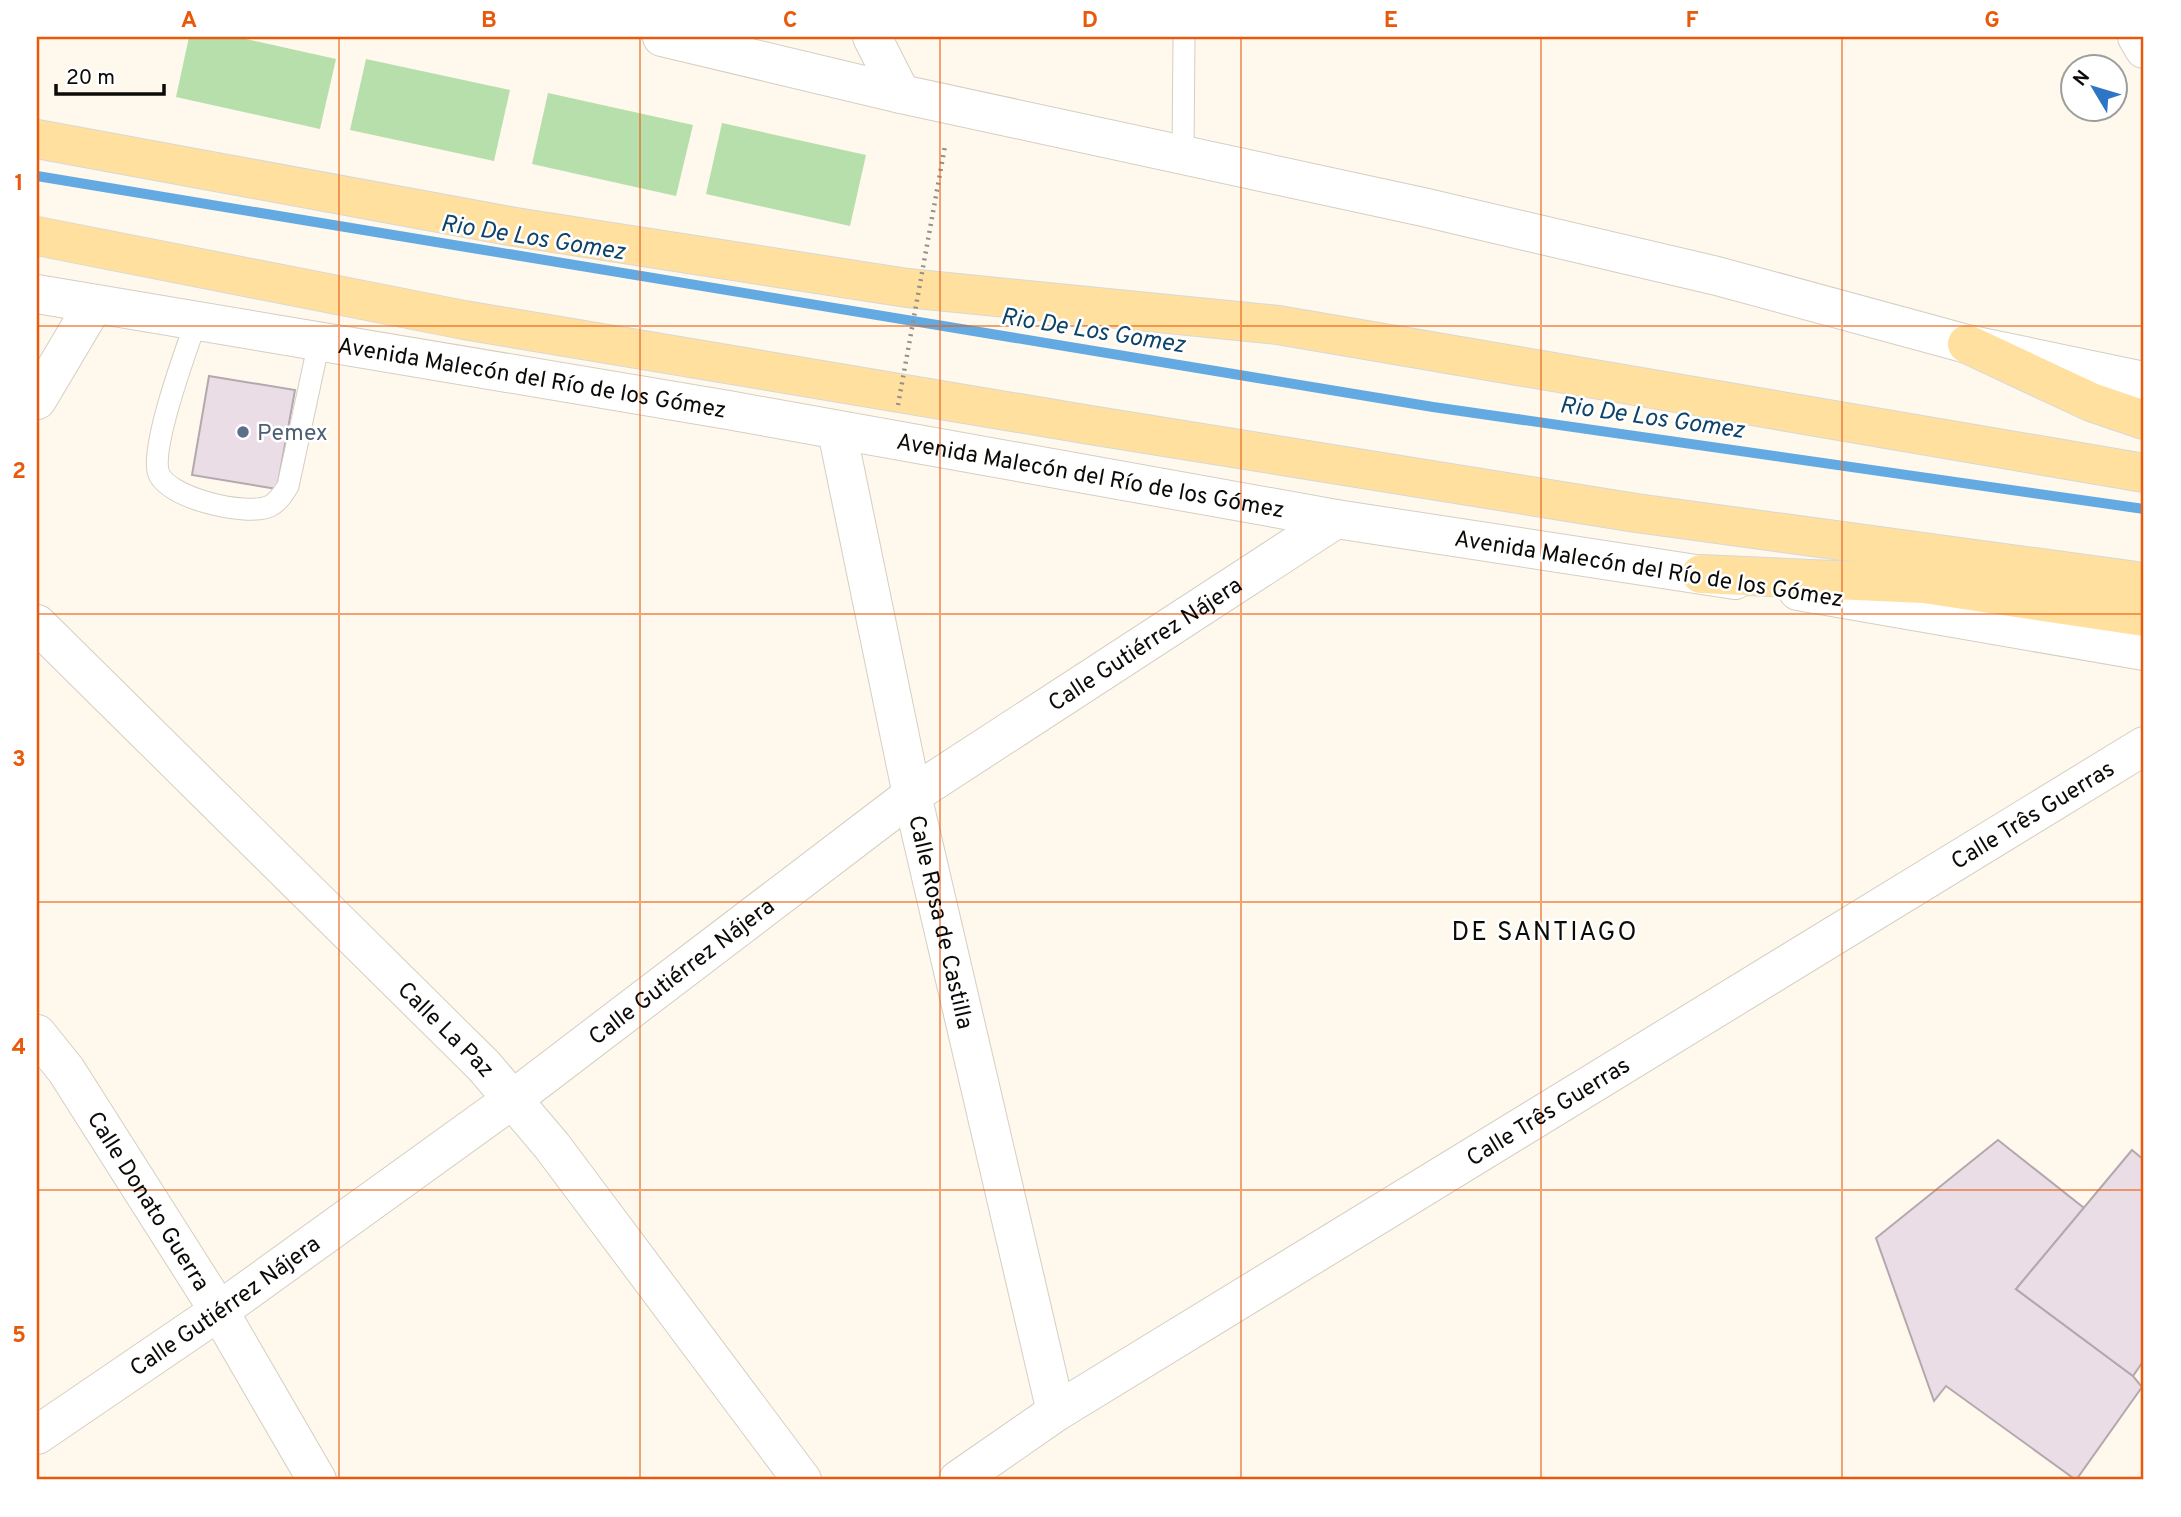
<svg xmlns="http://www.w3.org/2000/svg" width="2181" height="1517" viewBox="0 0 2181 1517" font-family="Overpass,sans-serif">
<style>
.green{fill:#b7dfac}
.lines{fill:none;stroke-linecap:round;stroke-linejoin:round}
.stream{stroke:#64aae2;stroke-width:10}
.building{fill:#eadde5;stroke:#b4a8af;stroke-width:2}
.service-casing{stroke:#d5cec3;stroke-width:23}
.minor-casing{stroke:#d5cec3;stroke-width:40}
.tertiary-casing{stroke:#d5cec3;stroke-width:40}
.primary-casing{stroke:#d8d8d7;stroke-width:40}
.service{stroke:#fff;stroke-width:21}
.minor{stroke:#fff;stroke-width:38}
.tertiary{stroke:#fff;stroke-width:38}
.primary{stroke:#ffe09f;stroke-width:38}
.path-bridge{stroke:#959088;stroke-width:4.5;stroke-dasharray:2 5;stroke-linecap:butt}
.grid{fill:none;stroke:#e8590c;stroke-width:2;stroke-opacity:0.55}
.service-dot{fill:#5c6f8a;stroke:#fff;stroke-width:2.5}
.labels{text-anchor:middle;stroke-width:5;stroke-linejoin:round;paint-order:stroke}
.street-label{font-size:23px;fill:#0d0b08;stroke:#fff}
.service-label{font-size:23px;fill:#4e5e75;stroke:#fff;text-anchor:start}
.water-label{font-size:24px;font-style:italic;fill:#0e4469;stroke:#fff}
.quarter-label{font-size:26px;letter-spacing:2px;fill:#0d0b08;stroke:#fff}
.neatline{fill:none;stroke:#e8590c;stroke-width:2.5}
.grid-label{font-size:23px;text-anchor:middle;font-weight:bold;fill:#e8590c}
</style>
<rect width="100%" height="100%" fill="#fff8ec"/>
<g class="green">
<path d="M189,37H237L336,59L320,129L176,97Z"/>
<path d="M366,59L510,90L494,161L350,130Z"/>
<path d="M548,93L693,125L676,196L532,164Z"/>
<path d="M722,123L866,155L850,226L706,194Z"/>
</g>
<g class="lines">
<path class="stream" d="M37,176L1433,407L2144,509"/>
</g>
<g class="building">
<path d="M209,376L295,390L277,489L192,475Z"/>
<path d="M1998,1140L2084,1208L2016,1289L2133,1376L2142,1387L2076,1480L1946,1386L1934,1401L1876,1238Z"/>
<path d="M2132,1150L2144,1160V1360L2133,1376L2016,1289Z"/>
</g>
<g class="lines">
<g class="service-casing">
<g id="service">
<path d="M1183,155L1184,37"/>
<path d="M197,319C186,350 152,442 158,471C164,498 248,517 270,506C278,502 283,494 288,486L319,342"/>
</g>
</g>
<g class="minor-casing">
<g id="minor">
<path d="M872,37L901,94"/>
<path d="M2137,37L2144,49"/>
<path d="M37,400L94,304"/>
<path id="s1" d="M837,431L912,795L1056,1412"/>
<path id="s2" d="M37,624L484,1066L552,1146L802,1480"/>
<path id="s3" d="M37,1034L66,1070L219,1311L317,1480"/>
<path id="s4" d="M37,1435L219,1311L513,1099L912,795L1336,519"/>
<path id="s5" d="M958,1480L1056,1412L2144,746"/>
</g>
</g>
<g class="tertiary-casing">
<g id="tertiary">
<path d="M662,37L901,94L1423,207L1717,276L1967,344L2144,381"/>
<path id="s6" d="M37,294L728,410L1336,519L1735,580"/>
<path d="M1798,591L2144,651"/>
</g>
</g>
<g class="primary-casing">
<g id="primary">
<path d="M37,139L515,227L907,288L1278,325L2144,473"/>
<path d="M37,236L464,320L1090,425L1636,513L2144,582"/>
<path d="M1967,344L2091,402L2144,420"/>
<path d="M1701,574L1924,584L2144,617"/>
</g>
</g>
<use href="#service" class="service"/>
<use href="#minor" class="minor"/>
<use href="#tertiary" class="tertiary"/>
<use href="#primary" class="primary"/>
<path class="path-bridge" d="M898,405L945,146"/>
</g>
<path class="grid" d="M339,37V1480M640,37V1480M940,37V1480M1241,37V1480M1541,37V1480M1842,37V1480M37,326H2144M37,614H2144M37,902H2144M37,1190H2144"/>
<circle class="service-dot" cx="243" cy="432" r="7"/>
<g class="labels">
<g class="street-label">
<text dy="8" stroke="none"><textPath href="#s6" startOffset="502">Avenida Malecón del Río de los Gómez</textPath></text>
<text dy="8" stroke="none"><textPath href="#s6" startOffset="1069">Avenida Malecón del Río de los Gómez</textPath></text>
<text transform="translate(1649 568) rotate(9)" y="8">Avenida Malecón del Río de los Gómez</text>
<text dy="8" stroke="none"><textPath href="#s4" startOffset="1362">Calle Gutiérrez Nájera</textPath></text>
<text dy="8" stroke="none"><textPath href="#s5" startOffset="1264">Calle Três Guerras</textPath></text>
<text dy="8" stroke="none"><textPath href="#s1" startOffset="502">Calle Rosa de Castilla</textPath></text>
<text dy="8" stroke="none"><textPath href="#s4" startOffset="794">Calle Gutiérrez Nájera</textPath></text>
<text dy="8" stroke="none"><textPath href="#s2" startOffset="576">Calle La Paz</textPath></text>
<text dy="8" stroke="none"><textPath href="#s5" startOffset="696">Calle Três Guerras</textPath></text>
<text dy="8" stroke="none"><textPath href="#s3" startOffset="201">Calle Donato Guerra</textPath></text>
<text dy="8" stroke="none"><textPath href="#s4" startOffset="228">Calle Gutiérrez Nájera</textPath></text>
</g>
<g class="service-label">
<text x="257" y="440">Pemex</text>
</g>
<g class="water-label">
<text transform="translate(533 237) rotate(9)" y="8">Rio De Los Gomez</text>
<text transform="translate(1093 330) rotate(9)" y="8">Rio De Los Gomez</text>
<text transform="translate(1652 417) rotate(8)" y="8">Rio De Los Gomez</text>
</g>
<g class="quarter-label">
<text x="1545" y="940">DE SANTIAGO</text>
</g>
</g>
<rect width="2181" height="1517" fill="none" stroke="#ffffff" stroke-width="77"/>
<g transform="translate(2094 88) rotate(308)"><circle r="33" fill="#ffffff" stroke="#9e9d9c" stroke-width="2"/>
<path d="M0-5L12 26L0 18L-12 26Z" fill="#2e75c6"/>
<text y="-10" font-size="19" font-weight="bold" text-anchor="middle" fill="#0d0b08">N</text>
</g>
<path d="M56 84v10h108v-10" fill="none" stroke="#0d0b08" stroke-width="3.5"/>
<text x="66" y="84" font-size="21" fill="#0d0b08" stroke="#ffffff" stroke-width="5" paint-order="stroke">20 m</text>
<rect x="38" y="38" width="2104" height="1440" class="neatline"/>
<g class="grid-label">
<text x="189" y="27">A</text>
<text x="489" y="27">B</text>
<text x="790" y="27">C</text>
<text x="1090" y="27">D</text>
<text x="1391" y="27">E</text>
<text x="1692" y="27">F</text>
<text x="1992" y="27">G</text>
<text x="19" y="190">1</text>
<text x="19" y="478">2</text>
<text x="19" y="766">3</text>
<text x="19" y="1054">4</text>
<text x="19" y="1342">5</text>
</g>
</svg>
